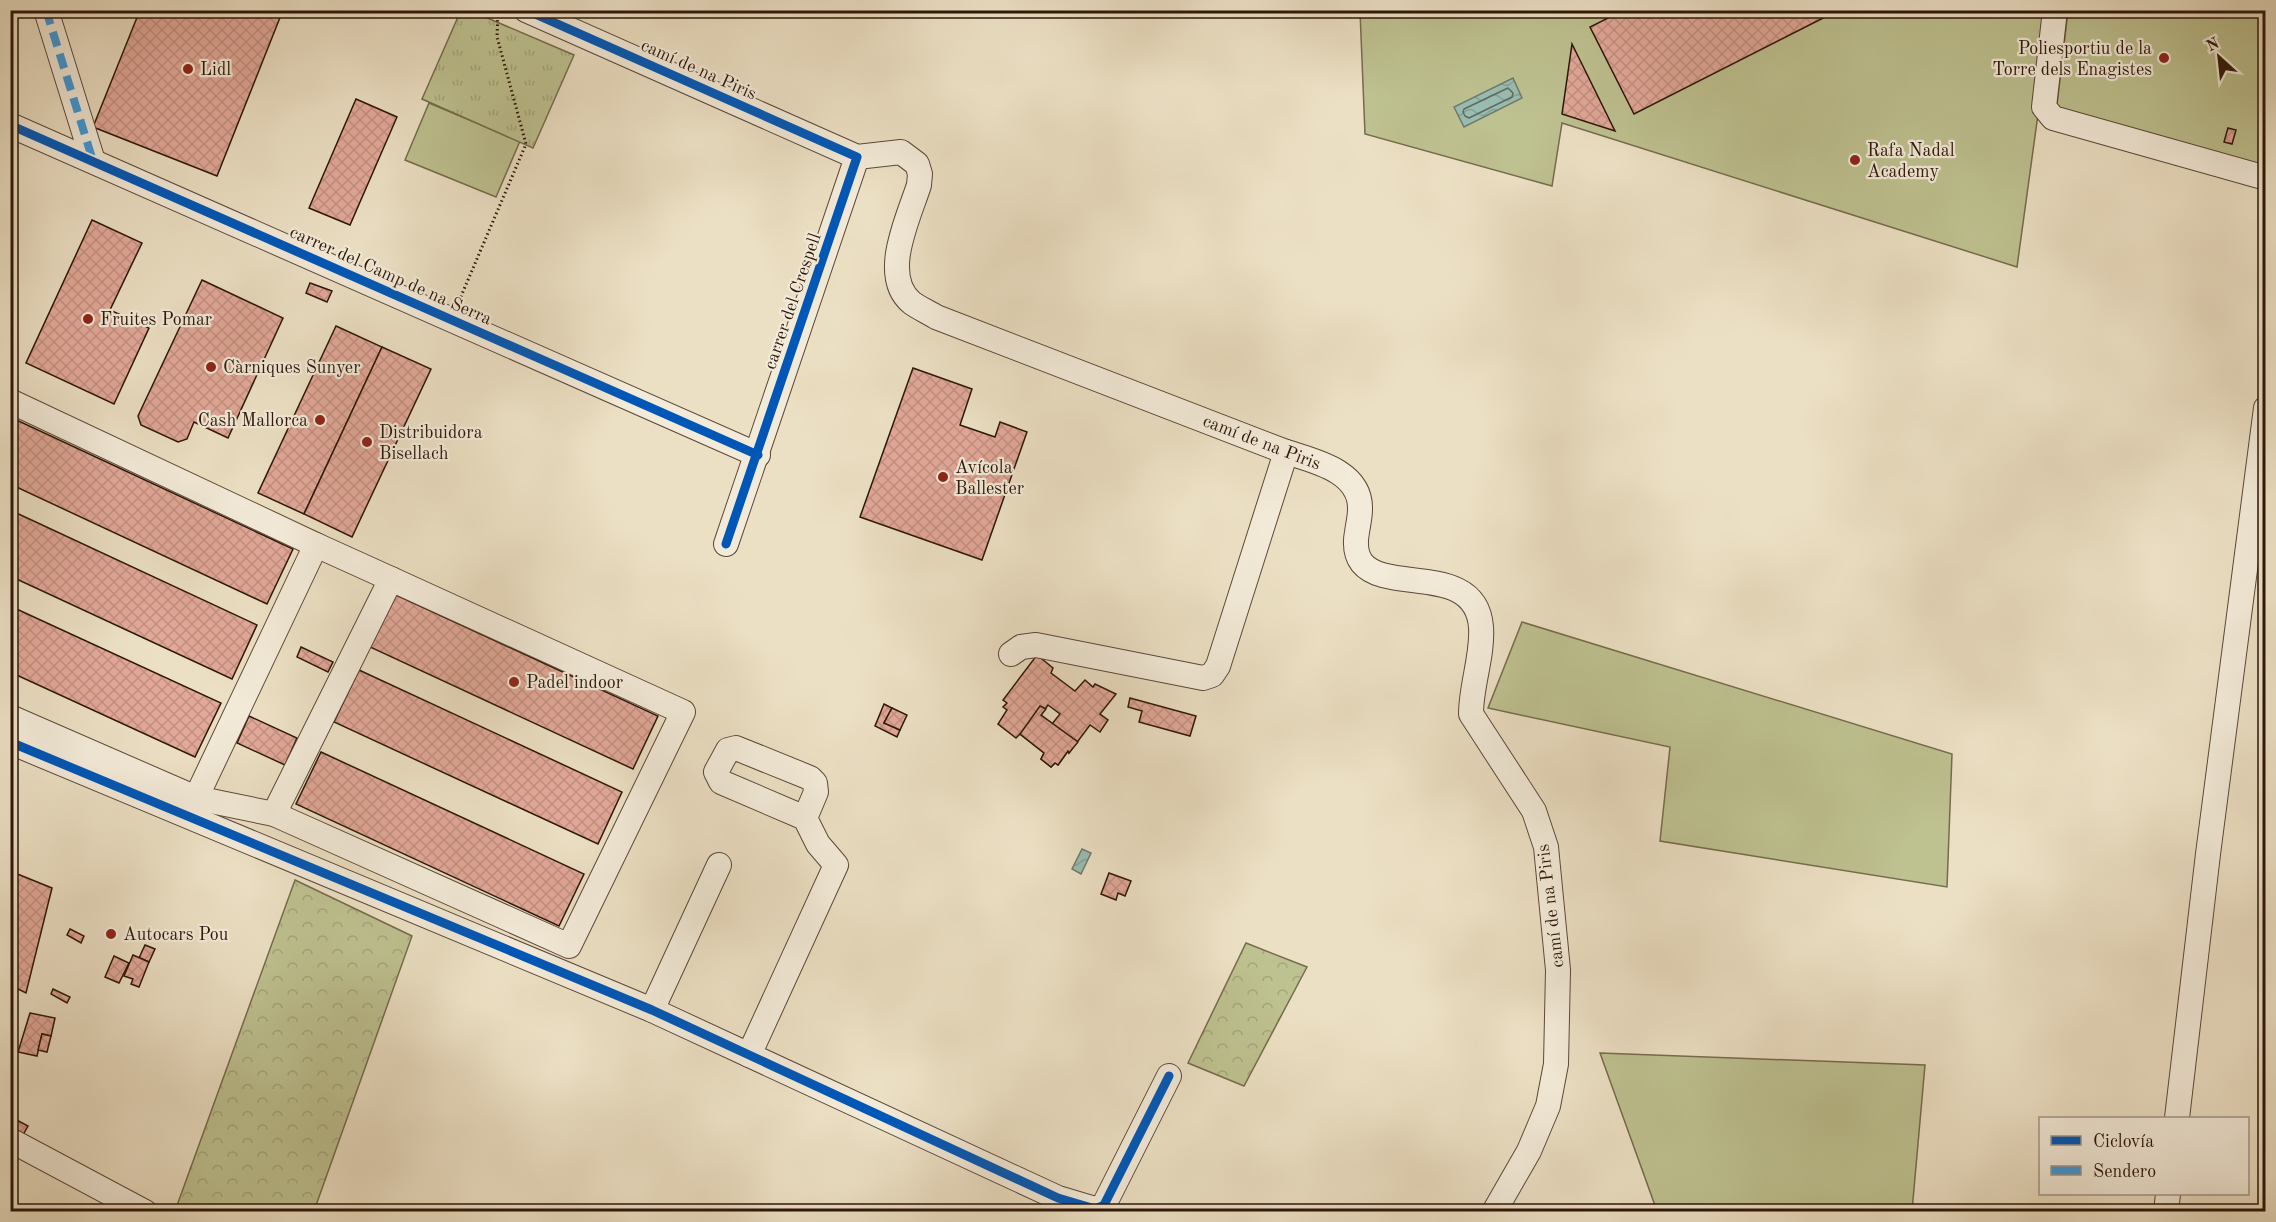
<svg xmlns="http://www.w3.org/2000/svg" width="2276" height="1222" viewBox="0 0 2276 1222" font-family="'Old Standard TT',serif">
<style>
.grass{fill:#bec190;stroke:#756c4c;stroke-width:1.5}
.forest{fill:url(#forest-crowns);stroke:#756c4c;stroke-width:1.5}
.park{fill:url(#park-tufts);stroke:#756c4c;stroke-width:1.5}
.water{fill:url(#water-waves);stroke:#6d7a6e;stroke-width:1.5}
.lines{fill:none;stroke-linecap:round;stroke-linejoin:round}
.shore{stroke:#626a5d;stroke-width:1.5}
.building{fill:url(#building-cross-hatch);stroke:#2c1609;stroke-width:1.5;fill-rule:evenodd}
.minor-casing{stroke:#5c4838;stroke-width:26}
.path{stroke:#2c1609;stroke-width:3;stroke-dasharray:1.5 3;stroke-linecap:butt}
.minor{stroke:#f3ebd9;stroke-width:24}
.quiet{stroke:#3d9add;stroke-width:8;stroke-dasharray:15 8;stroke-linecap:butt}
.cycleway-casing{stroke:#f3ebd9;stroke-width:13}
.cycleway{stroke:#0057b8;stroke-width:9}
.poi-dot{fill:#8f2418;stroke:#f3ebd9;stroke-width:2}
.labels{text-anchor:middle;stroke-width:4.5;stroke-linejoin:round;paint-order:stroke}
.poi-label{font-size:18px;fill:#2c1609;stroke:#f3ebd9;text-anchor:start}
.street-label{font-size:18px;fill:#2c1609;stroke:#f3ebd9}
</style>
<defs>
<pattern id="forest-crowns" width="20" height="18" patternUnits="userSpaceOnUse" patternTransform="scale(1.5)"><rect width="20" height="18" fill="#bec190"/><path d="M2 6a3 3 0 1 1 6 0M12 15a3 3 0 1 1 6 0" fill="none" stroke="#a3a57b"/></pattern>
<pattern id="park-tufts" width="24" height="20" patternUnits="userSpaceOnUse" patternTransform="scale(1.5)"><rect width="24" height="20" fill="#bec190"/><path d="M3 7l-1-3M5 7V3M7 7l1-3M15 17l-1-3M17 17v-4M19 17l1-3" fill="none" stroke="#a3a57b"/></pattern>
<pattern id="water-waves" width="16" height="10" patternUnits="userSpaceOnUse" patternTransform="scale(1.5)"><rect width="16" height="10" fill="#99bdb1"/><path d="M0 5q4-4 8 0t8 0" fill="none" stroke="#84a297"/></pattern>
<pattern id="building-cross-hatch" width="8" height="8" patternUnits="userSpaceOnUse" patternTransform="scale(1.5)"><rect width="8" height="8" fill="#e2a898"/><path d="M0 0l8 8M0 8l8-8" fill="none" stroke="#c29082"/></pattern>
</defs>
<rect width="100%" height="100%" fill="#ece0c4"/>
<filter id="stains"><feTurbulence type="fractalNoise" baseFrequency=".00333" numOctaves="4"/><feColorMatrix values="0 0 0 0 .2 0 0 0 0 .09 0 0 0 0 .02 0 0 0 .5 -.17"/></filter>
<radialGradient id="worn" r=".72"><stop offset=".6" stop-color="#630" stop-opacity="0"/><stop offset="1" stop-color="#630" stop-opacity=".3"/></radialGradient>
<g class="grass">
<path d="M1360,11H2050L2039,107L2017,267L1562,123L1552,186L1365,134Z"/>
<path d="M2068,11H2265V172L2060,109L2057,105Z"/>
<path d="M429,103L520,141L496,197L405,160Z"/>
<path d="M1522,622L1952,754L1947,887L1660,841L1670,747L1488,708Z"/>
<path d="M1600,1053L1925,1065L1912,1211H1657Z"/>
</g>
<g class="forest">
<path d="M295,880L412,936L314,1211H175Z"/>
<path d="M1246,943L1307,967L1244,1086L1188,1063Z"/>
</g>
<path class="park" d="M461,10L471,11L574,55L533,148L422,99Z"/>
<g class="water">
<path d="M1513,78L1522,98L1464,127L1454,107Z"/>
<path d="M1082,849L1091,853L1081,874L1072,869Z"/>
</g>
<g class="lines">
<path class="shore" d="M1508,88L1513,93L1512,97L1469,118L1465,116L1463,112L1464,109Z"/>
</g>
<g class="building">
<path d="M140,10H283L217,176L93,127Z"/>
<path d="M1624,10H1839L1634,114L1590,27Z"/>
<path d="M1572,44L1615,131L1562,114Z"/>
<path d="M356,99L397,117L350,225L309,208Z"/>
<path d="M2228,128L2236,130L2232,144L2224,142Z"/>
<path d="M92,220L142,243L110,310L149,328L114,404L26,363Z"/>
<path d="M202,280L283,318L228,438L194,422L187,439L178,442L141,425L138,416Z"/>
<path d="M310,283L332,291L327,302L306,293Z"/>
<path d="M336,326L382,347L304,514L258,493Z"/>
<path d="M382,347L431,369L352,537L304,514Z"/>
<path d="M913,368L972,389L960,425L995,437L1000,422L1027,432L982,560L860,517Z"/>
<path d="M10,417L293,549L267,604L10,484Z"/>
<path d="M10,510L257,625L232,679L10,576Z"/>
<path d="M394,594L658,716L633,769L370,647Z"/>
<path d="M10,606L221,703L195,757L10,672Z"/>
<path d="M301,647L333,662L328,672L297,657Z"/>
<path d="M1037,655L1053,668L1051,673L1075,691L1085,680L1093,687L1095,684L1116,694L1100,714L1108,720L1100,732L1090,725L1069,753L1068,751L1058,765L1055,763L1051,767L1041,759L1044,753L1020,734L1016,738L998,724L1007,710L1003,707L1007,703L1003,700ZM1048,705L1060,714L1052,724L1041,715Z"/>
<path d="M359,670L622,792L598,844L334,722Z"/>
<path d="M1130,698L1196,716L1190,736L1139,722L1142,711L1128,707Z"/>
<path d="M884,704L892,708L884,723L900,730L897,737L875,726Z"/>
<path d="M1040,706L1046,709L1041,715L1078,742L1069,753L1068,751L1058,765L1055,763L1051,767L1041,759L1044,753L1020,734Z"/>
<path d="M892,708L907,715L900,730L884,723Z"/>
<path d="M249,716L297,738L285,765L237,743Z"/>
<path d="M321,752L584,874L559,926L296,804Z"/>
<path d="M10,871L52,888L26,993L10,985Z"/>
<path d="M1109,873L1131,881L1125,896L1118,893L1116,900L1101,894Z"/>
<path d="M70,929L84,936L81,943L67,935Z"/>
<path d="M145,945L155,949L149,962L139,958Z"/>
<path d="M133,955L149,962L139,987L131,984L133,979L124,976Z"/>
<path d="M114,956L129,963L119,983L105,977Z"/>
<path d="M53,989L70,997L67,1003L51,994Z"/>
<path d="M30,1013L55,1018L51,1036L42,1034L37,1056L18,1052Z"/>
<path d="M42,1034L51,1036L47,1052L38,1050Z"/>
<path d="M13,1118L28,1126L20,1140L10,1135V1122Z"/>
</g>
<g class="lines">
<g class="minor-casing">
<g id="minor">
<path d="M46,10L93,161"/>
<path d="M526,10L857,157L901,152L917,164L920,174L919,185C909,217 879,276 912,303C919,308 928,312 936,317L1286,452C1314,461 1361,471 1360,509C1360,517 1358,525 1357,532C1355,543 1355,554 1362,563C1387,594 1476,562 1481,627C1483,656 1471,685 1471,714L1534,811L1546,847L1558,970L1556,1064L1548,1106L1529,1151L1494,1212"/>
<path d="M2055,10L2044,107L2053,118L2266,178"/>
<path d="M10,125L758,455"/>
<path d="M10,401L316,545L196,798L10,717"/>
<path d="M726,544L857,157"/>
<path d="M1011,654L1021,647L1036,645L1203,678L1212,675L1218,666L1286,452"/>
<path d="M10,742L652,1010L1058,1198L1095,1209L1104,1205L1169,1076"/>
<path d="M196,798L274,814L391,579L316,545"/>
<path d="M274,814L569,946L683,712L391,579"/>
<path d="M652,1010L719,865"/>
<path d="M749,1055L836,865L818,844L805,818L816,792L815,783L810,778L736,748L728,750L716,772L721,782L805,818"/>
<path d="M2177,1118L2208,854L2266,408"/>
<path d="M10,1140L145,1212"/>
<path d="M2166,1212L2168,1194"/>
</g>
</g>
<path class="path" d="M459,301L526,144L497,37L498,10"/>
<use href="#minor" class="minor"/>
<path class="quiet" d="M46,10L93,161"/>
<g class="cycleway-casing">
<g id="cycleway">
<path d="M526,10L857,157L726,544"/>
<path d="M10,125L758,455"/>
<path d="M10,742L652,1010L1058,1198L1095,1209L1104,1205L1169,1076"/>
</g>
</g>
<use href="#cycleway" class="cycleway"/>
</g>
<g class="poi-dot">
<circle cx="2164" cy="58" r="6"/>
<circle cx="188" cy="69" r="6"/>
<circle cx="1855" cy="160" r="6"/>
<circle cx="88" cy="319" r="6"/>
<circle cx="211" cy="367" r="6"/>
<circle cx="320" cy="420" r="6"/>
<circle cx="367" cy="442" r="6"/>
<circle cx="943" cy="477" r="6"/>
<circle cx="514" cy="682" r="6"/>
<circle cx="111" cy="934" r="6"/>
</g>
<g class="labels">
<g class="poi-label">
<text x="2152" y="54" text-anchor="end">Poliesportiu de la<tspan x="2152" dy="21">Torre dels Enagistes</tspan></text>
<text x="200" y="75">Lidl</text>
<text x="1867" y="156">Rafa Nadal<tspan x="1867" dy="21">Academy</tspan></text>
<text x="100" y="325">Fruites Pomar</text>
<text x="223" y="373">Càrniques Sunyer</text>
<text x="308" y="426" text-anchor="end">Cash Mallorca</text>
<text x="379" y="438">Distribuidora<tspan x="379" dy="21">Bisellach</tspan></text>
<text x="955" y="473">Avícola<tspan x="955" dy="21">Ballester</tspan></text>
<text x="526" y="688">Padel indoor</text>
<text x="123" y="940">Autocars Pou</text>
</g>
<g class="street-label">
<text transform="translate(699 69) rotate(24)" y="6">camí de na Piris</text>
<text transform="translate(391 275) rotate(24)" y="6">carrer del Camp de na Serra</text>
<text transform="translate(792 301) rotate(-71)" y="6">carrer del Crespell</text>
<text transform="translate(1262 442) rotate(21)" y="6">camí de na Piris</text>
<text transform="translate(1550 906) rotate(-97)" y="6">camí de na Piris</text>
</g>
</g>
<rect width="2276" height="1222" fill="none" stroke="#ece0c4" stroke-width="36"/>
<rect x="12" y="12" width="2252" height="1198" fill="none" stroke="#2c1609" stroke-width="3"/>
<rect x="18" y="18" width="2240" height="1186" fill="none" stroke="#2c1609" stroke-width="1.5"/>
<rect x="2039" y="1117" width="210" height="78" fill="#f3ebd9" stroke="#a39686" stroke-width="1.5"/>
<rect x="2051" y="1136" width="30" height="9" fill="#0057b8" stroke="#a39686" stroke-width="1.5"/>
<text x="2093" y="1147" font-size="18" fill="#2c1609">Ciclovía</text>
<rect x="2051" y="1166" width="30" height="9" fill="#3d9add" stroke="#a39686" stroke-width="1.5"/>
<text x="2093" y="1177" font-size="18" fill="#2c1609">Sendero</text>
<g transform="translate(2219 57) rotate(333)" stroke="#f3ebd9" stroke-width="4.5" paint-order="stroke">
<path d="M0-4.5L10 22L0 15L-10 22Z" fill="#2c1609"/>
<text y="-9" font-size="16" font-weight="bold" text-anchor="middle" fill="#2c1609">N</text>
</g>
<rect width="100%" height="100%" filter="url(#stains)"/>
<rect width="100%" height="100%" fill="url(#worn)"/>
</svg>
